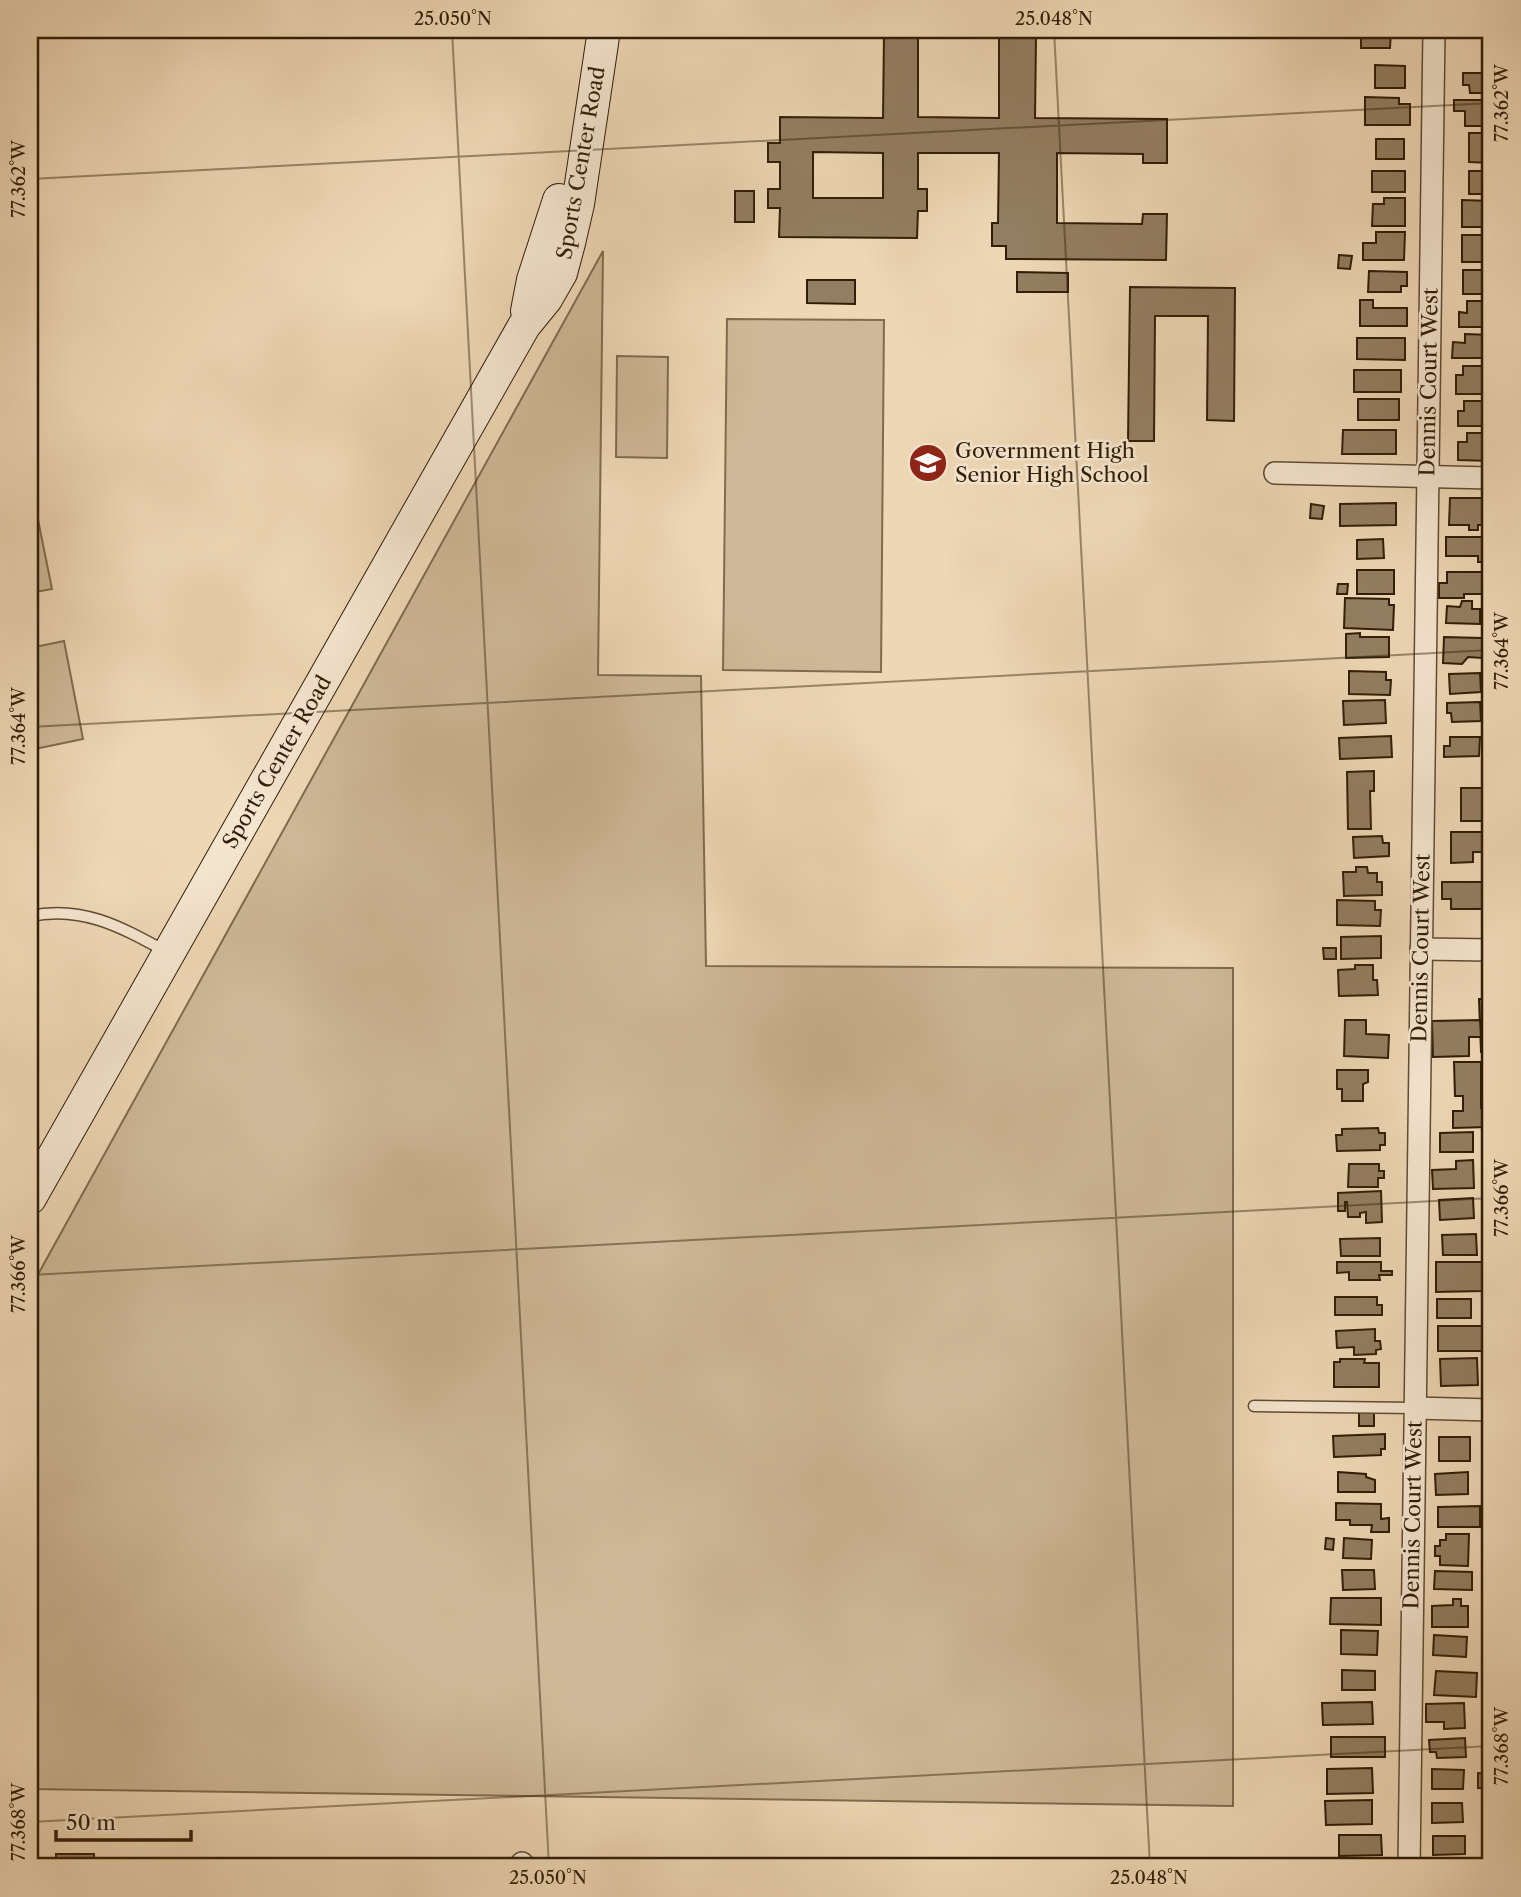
<svg xmlns="http://www.w3.org/2000/svg" width="1521" height="1897" viewBox="0 0 1521 1897" font-family="'Libre Caslon Text',serif">
<style>
.green{fill:#ceb897;stroke:#806b4e;stroke-width:2}
.building{fill:#937e61;stroke:#311e06;stroke-width:2;fill-rule:evenodd}
.lines{fill:none;stroke-linecap:round;stroke-linejoin:round}
.service-casing{stroke:#604c32;stroke-width:13}
.minor-casing{stroke:#604c32;stroke-width:24}
.secondary-casing{stroke:#311e06;stroke-width:34}
.service{stroke:#f4e5cf;stroke-width:10}
.minor{stroke:#f4e5cf;stroke-width:21}
.secondary{stroke:#f4e5cf;stroke-width:32}
.ticks{fill:none;stroke:#311e06;stroke-width:2;stroke-opacity:0.45}
.labels{text-anchor:middle;stroke-width:5;stroke-linejoin:round;paint-order:stroke}
.street-label{font-size:21px;fill:#311e06;stroke:#f4e5cf}
.poi-label{font-size:21px;fill:#311e06;stroke:#f4e5cf;text-anchor:start}
.neatline{fill:none;stroke:#311e06;stroke-width:2.5}
.ticks-label{font-size:18px;text-anchor:middle;fill:#311e06}
</style>
<rect width="100%" height="100%" fill="#eed7b5"/>
<filter id="stains"><feTurbulence type="fractalNoise" baseFrequency=".00286" numOctaves="4"/><feColorMatrix values="0 0 0 0 .2 0 0 0 0 .09 0 0 0 0 .02 0 0 0 .5 -.17"/></filter>
<radialGradient id="worn" r=".72"><stop offset=".6" stop-color="#630" stop-opacity="0"/><stop offset="1" stop-color="#630" stop-opacity=".3"/></radialGradient>
<g class="green">
<path d="M603,251L598,675L701,676L706,966L1233,968V1806L30,1789V1289Z"/>
<path d="M727,319L884,320L881,672L723,670Z"/>
<path d="M617,356L668,357L667,458L616,457Z"/>
<path d="M32,490L52,589L30,593V491Z"/>
<path d="M64,641L83,739L30,750V648Z"/>
</g>
<g class="building">
<path d="M875,30H918V117L999,118V30H1045V37H1036L1035,118L1167,119V163H1143V154L1057,153V223L1142,224L1143,214H1167L1166,260L1006,259V246H992V223H998L999,153H918V189H927V211H918L917,238L779,237L780,208H768V189H780V162H768V143H780V117L883,118L884,35H875ZM813,152L883,153V198H813Z"/>
<path d="M1361,30H1391L1390,48H1361Z"/>
<path d="M1375,65L1405,66V88H1375Z"/>
<path d="M1463,73H1491V93H1470L1469,85H1463Z"/>
<path d="M1365,97L1399,98V104H1410V125H1365Z"/>
<path d="M1454,100H1491V126H1465V111H1454Z"/>
<path d="M1469,133H1491V163L1469,162Z"/>
<rect x="1376" y="139" width="28" height="20"/>
<rect x="1372" y="171" width="33" height="21"/>
<rect x="1469" y="171" width="22" height="23"/>
<rect x="735" y="191" width="19" height="31"/>
<path d="M1384,198H1405V226H1372L1373,204H1384Z"/>
<path d="M1462,200L1491,201V227H1462Z"/>
<path d="M1376,232H1405L1404,260H1363V243H1376Z"/>
<rect x="1462" y="235" width="29" height="27"/>
<path d="M1339,255L1352,256L1350,269L1338,268Z"/>
<rect x="1463" y="270" width="28" height="24"/>
<path d="M1369,271L1407,272V286H1401V292H1368Z"/>
<path d="M1017,272L1068,273V292H1017Z"/>
<path d="M807,280H855V304L807,303Z"/>
<path d="M1130,287L1235,288L1234,421L1207,420L1208,316H1155L1154,441H1128Z"/>
<path d="M1360,300H1373V308H1407V326H1360Z"/>
<path d="M1467,301H1491V327H1459V312L1467,313Z"/>
<path d="M1465,334L1491,335V358H1452L1453,342L1465,343Z"/>
<path d="M1357,338H1405V360L1357,359Z"/>
<path d="M1463,366H1491V394H1456V375H1463Z"/>
<rect x="1354" y="370" width="47" height="22"/>
<rect x="1358" y="399" width="41" height="21"/>
<path d="M1464,401H1491V426H1458V411H1464Z"/>
<path d="M1343,430H1396V454H1342Z"/>
<path d="M1467,433H1491V461L1458,460V442H1467Z"/>
<path d="M1450,498H1491V525H1478V530H1469V525H1449Z"/>
<path d="M1396,503V525L1340,526V504Z"/>
<path d="M1311,504L1324,506L1322,519L1310,518Z"/>
<path d="M1446,537H1491V562H1478V556H1446Z"/>
<path d="M1383,539L1384,558L1357,559V540Z"/>
<rect x="1357" y="570" width="37" height="24"/>
<path d="M1447,572H1491V594H1464V598H1439V583H1447Z"/>
<path d="M1338,584H1348L1347,594H1337Z"/>
<path d="M1345,598L1389,599V605H1394L1393,630L1344,628Z"/>
<path d="M1462,601H1472V609H1480V624L1446,623L1447,606L1460,607Z"/>
<path d="M1360,633V637H1389V657L1346,658V634Z"/>
<path d="M1444,637L1482,638V658L1468,657L1462,664L1443,663Z"/>
<path d="M1349,671L1386,672V680H1391L1390,695L1349,694Z"/>
<path d="M1480,673L1481,692L1450,694L1449,674Z"/>
<path d="M1385,700L1386,723L1344,725L1343,701Z"/>
<path d="M1480,702L1481,721L1452,722L1451,713H1447V703Z"/>
<path d="M1391,736L1392,757L1340,759L1339,738Z"/>
<path d="M1450,737H1480L1479,756L1444,757V746H1450Z"/>
<path d="M1374,771V791H1370L1371,829H1348L1347,772Z"/>
<rect x="1461" y="788" width="24" height="33"/>
<path d="M1451,832H1486V852H1473V862L1451,863Z"/>
<path d="M1382,836L1383,843H1389V856L1354,858L1353,837Z"/>
<path d="M1356,867H1367L1368,873H1377V882H1382V895L1344,896L1343,872H1356Z"/>
<path d="M1442,882H1489V909H1451V899H1442Z"/>
<path d="M1337,900L1375,901V910H1381L1380,926L1337,925Z"/>
<path d="M1381,936V958L1341,959V937Z"/>
<path d="M1323,948H1336V959H1324Z"/>
<path d="M1355,965H1373V980H1377L1378,995L1339,996L1338,970L1355,969Z"/>
<path d="M1479,999H1491V1052H1481Z"/>
<path d="M1345,1020H1366V1034L1389,1035L1388,1058L1344,1056Z"/>
<path d="M1480,1020L1481,1037H1469V1056L1433,1057L1432,1021Z"/>
<path d="M1454,1062H1481V1108H1489V1127L1453,1128V1111H1463V1096H1455Z"/>
<path d="M1337,1070H1368V1082L1363,1084V1101H1342V1089H1337Z"/>
<path d="M1378,1128L1379,1133H1385V1145H1380V1150L1337,1151L1336,1135H1342V1129Z"/>
<path d="M1473,1132V1152H1440V1133Z"/>
<path d="M1473,1160L1474,1188L1433,1189L1432,1170L1456,1169V1161Z"/>
<path d="M1349,1164H1379V1171H1384V1178H1378V1187H1348Z"/>
<path d="M1381,1191L1382,1222L1366,1223V1212L1360,1213V1217H1348L1347,1202H1345V1211H1338V1193Z"/>
<path d="M1473,1198L1474,1218L1440,1220L1439,1200Z"/>
<path d="M1476,1234L1477,1255H1443L1442,1235Z"/>
<path d="M1380,1238V1256H1341L1340,1239Z"/>
<path d="M1337,1262H1381V1271H1392V1275H1379L1380,1280H1349V1272L1337,1273Z"/>
<path d="M1436,1262H1483V1291L1436,1292Z"/>
<path d="M1335,1297H1377V1305H1382V1315H1335Z"/>
<rect x="1437" y="1299" width="34" height="19"/>
<rect x="1438" y="1326" width="53" height="25"/>
<path d="M1375,1329V1341H1380L1381,1349L1376,1350V1354L1354,1355V1347L1337,1348L1336,1331Z"/>
<path d="M1477,1358L1478,1385L1441,1386L1440,1359Z"/>
<path d="M1340,1359H1365L1364,1363H1379V1387H1334V1362H1340Z"/>
<rect x="1359" y="1410" width="15" height="16"/>
<path d="M1385,1434V1449H1381V1455L1334,1457L1333,1436Z"/>
<rect x="1439" y="1437" width="31" height="24"/>
<path d="M1338,1472L1366,1474V1477L1375,1480V1492H1338Z"/>
<path d="M1468,1472V1494L1436,1495L1435,1474Z"/>
<rect x="1485" y="1484" width="6" height="14"/>
<path d="M1336,1503L1381,1504V1519L1389,1518V1532H1371L1372,1525H1350V1520H1336Z"/>
<path d="M1480,1506V1527H1438V1507Z"/>
<path d="M1446,1534H1469L1468,1566L1440,1565V1556H1435V1546H1440V1540H1446Z"/>
<path d="M1326,1538L1334,1539L1333,1550L1325,1549Z"/>
<path d="M1344,1538L1372,1540L1371,1559L1343,1558Z"/>
<path d="M1342,1570H1374L1375,1589L1343,1590Z"/>
<path d="M1435,1571L1472,1572V1590L1434,1589Z"/>
<path d="M1331,1598H1381V1625L1330,1624Z"/>
<path d="M1453,1599H1461V1606H1468V1627H1432V1606L1453,1605Z"/>
<path d="M1341,1630L1378,1631L1377,1655L1341,1654Z"/>
<path d="M1434,1635L1467,1637L1466,1657L1433,1655Z"/>
<path d="M1342,1670L1375,1671V1690H1342Z"/>
<path d="M1436,1671L1477,1673L1476,1697L1434,1695Z"/>
<path d="M1372,1702L1373,1724L1323,1725L1322,1703Z"/>
<path d="M1464,1703L1465,1728L1444,1729V1722H1426V1704Z"/>
<rect x="1331" y="1737" width="54" height="20"/>
<path d="M1465,1738L1466,1757L1437,1758L1436,1752H1430L1429,1740Z"/>
<path d="M1372,1768L1373,1793L1327,1794V1769Z"/>
<path d="M1432,1769L1464,1770L1463,1789H1432Z"/>
<path d="M1478,1773L1491,1774L1490,1789L1478,1788Z"/>
<path d="M1372,1800V1824L1326,1825L1325,1801Z"/>
<path d="M1432,1803H1462L1463,1822L1432,1823Z"/>
<path d="M1339,1835H1381L1382,1855L1339,1856Z"/>
<path d="M1433,1836H1465V1854L1433,1855Z"/>
<rect x="56" y="1854" width="38" height="13"/>
<path d="M341,1858V1867H316V1859Z"/>
<rect x="830" y="1864" width="16" height="3"/>
<rect x="160" y="1865" width="23" height="2"/>
</g>
<g class="lines">
<g class="service-casing">
<g id="service">
<path d="M30,916C82,905 121,927 165,951"/>
<path d="M1254,1406L1415,1408"/>
</g>
</g>
<g class="minor-casing">
<g id="minor">
<path d="M1275,473L1491,478"/>
<path d="M1421,949L1491,950"/>
<path d="M1415,1408L1491,1410"/>
<path d="M522,1863V1867"/>
<path d="M1409,1867L1434,30"/>
</g>
</g>
<g class="secondary-casing">
<g id="secondary">
<path d="M527,311L533,280L559,200"/>
<path d="M30,1198L524,326L546,299L561,273L569,243L578,204L604,30"/>
</g>
</g>
<use href="#service" class="service"/>
<use href="#minor" class="minor"/>
<use href="#secondary" class="secondary"/>
</g>
<path class="ticks" d="M452,30L549,1867M1054,30L1150,1867M30,179L1491,103M30,727L1491,650M30,1275L1491,1198M30,1822L1491,1746"/>
<defs>
<g id="school-disc" transform="scale(2.0125)"><circle r="9.5" fill="#8f2418" stroke="#f4e5cf"/><path d="M0-5L7-2L0 1L-7-2ZM-4 1L0 2.5L4 1V4Q0 6-4 4Z" fill="#fff"/></g>
</defs>
<g fill-rule="evenodd">
<use href="#school-disc" x="928" y="463"/>
</g>
<g class="labels">
<g class="street-label">
<text transform="translate(581 163) rotate(-80)" y="7">Sports Center Road</text>
<text transform="translate(1429 382) rotate(-89)" y="7">Dennis Court West</text>
<text transform="translate(277 762) rotate(-60)" y="7">Sports Center Road</text>
<text transform="translate(1421 948) rotate(-89)" y="7">Dennis Court West</text>
<text transform="translate(1413 1515) rotate(-89)" y="7">Dennis Court West</text>
</g>
<g class="poi-label">
<text x="955" y="458">Government High<tspan x="955" dy="24">Senior High School</tspan></text>
</g>
</g>
<rect width="1521" height="1897" fill="none" stroke="#eed7b5" stroke-width="77"/>
<path d="M56 1830v10h135v-10" fill="none" stroke="#311e06" stroke-width="3.5"/>
<text x="66" y="1830" font-size="21" fill="#311e06" stroke="#f4e5cf" stroke-width="5" paint-order="stroke">50 m</text>
<rect x="38" y="38" width="1444" height="1820" class="neatline"/>
<g class="ticks-label">
<text x="453" y="25">25.050°N</text>
<text x="1054" y="25">25.048°N</text>
<text transform="translate(1502 103) rotate(-90)" y="6">77.362°W</text>
<text transform="translate(19 179) rotate(-90)" y="6">77.362°W</text>
<text transform="translate(1502 651) rotate(-90)" y="6">77.364°W</text>
<text transform="translate(19 726) rotate(-90)" y="6">77.364°W</text>
<text transform="translate(1502 1198) rotate(-90)" y="6">77.366°W</text>
<text transform="translate(19 1274) rotate(-90)" y="6">77.366°W</text>
<text transform="translate(1502 1746) rotate(-90)" y="6">77.368°W</text>
<text transform="translate(19 1822) rotate(-90)" y="6">77.368°W</text>
<text x="548" y="1884">25.050°N</text>
<text x="1149" y="1884">25.048°N</text>
</g>
<rect width="100%" height="100%" filter="url(#stains)"/>
<rect width="100%" height="100%" fill="url(#worn)"/>
</svg>
